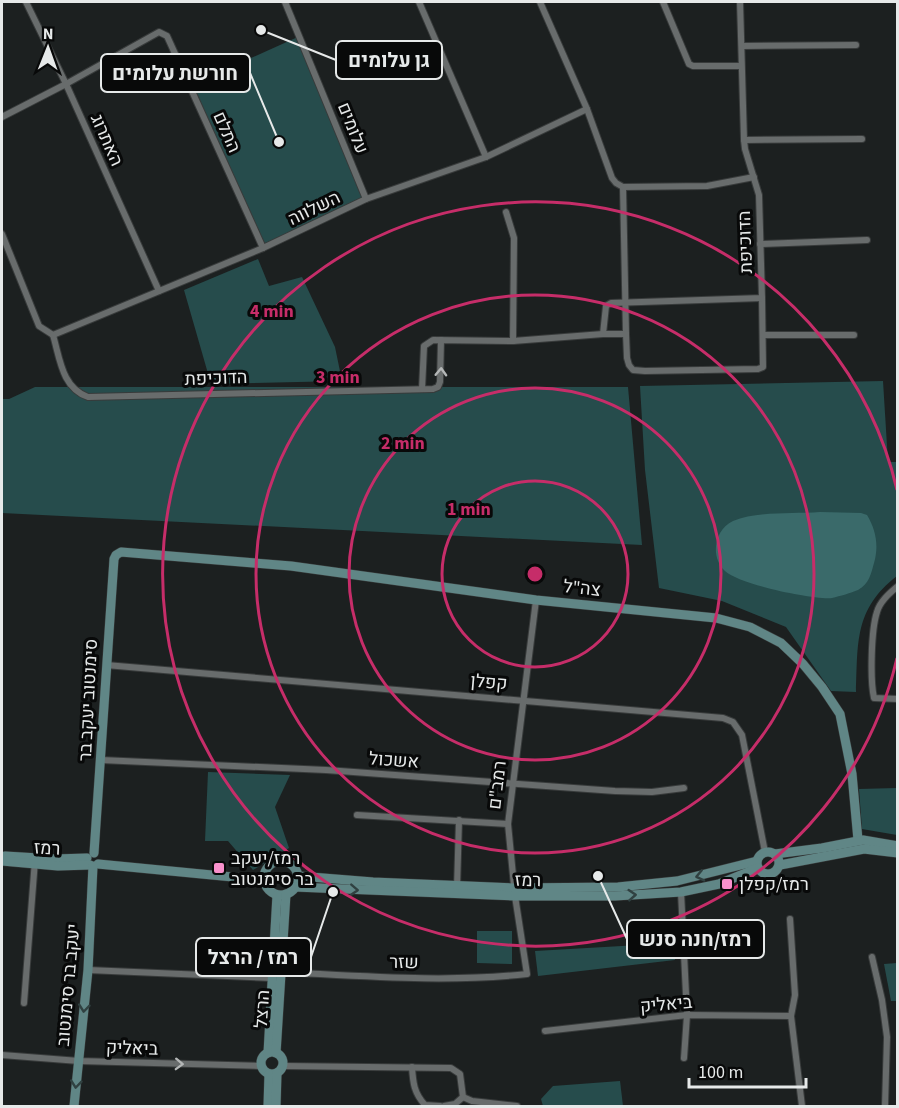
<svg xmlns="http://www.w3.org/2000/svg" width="899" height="1108" viewBox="0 0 899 1108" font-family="'Source Sans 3',Heebo,sans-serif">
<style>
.green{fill:#264c4c}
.water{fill:#3a6a6a}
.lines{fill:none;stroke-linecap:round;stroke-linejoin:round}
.street-casing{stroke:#383b3b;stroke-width:8}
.secondary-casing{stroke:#383b3b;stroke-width:10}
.street{stroke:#686c6c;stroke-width:6}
.secondary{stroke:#608686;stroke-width:9}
.oneway{stroke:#b4b7b7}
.oneway2{stroke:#304141}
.ring{fill:none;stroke:#c62d69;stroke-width:3}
.poi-dot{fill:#f890cb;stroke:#080909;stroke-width:2}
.labels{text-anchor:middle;stroke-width:6;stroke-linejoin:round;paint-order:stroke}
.street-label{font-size:18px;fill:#e6e9e9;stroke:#080909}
.poi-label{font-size:18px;fill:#e6e9e9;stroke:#080909;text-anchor:start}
.centre{fill:#c62d69;stroke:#080909;stroke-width:3}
.ring-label{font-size:18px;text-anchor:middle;font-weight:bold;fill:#c62d69;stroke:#080909;stroke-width:6;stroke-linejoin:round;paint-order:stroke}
.leader{fill:none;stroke:#e6e9e9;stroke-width:2}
.callout-dot{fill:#e6e9e9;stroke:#080909;stroke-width:2}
.callout{fill:#080909;stroke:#e6e9e9;stroke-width:2}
.callout-label{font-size:20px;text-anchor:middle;font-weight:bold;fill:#e6e9e9}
</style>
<rect width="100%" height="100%" fill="#1c2020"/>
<g class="green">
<path d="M300,36L366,199L263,248L189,86Z"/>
<path d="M258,259L269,286L302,277L335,347L342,381L211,384L184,290Z"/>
<path d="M883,381L888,462H897V576C854,609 858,643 856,692L831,691L786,627L722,601L659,588L645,470L640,386Z"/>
<path d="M35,387H628L642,545L2,513V399H9Z"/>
<path d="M208,772L290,775L275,807L289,848L253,870L228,841H205Z"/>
<path d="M897,788V835L862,829L859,789Z"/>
<path d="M477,931H512V964L477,963Z"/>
<path d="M674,943L675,960L538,976L535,951Z"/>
<path d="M897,963H898L897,1001H891L884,964Z"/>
<path d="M620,1081L623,1106H543L541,1099L553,1086Z"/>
</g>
<path class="water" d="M820,512L861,513L867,515C876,530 879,546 874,563C871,574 869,584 858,590C851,593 840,596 832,598C813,600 738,584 725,571C710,557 714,530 733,521C757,511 794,514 820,512Z"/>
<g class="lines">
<g class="street-casing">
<g id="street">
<path d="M26,2L66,84L159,291"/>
<path d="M285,2L366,199"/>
<path d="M419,2L486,157"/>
<path d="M540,2L587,109L612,178L616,183L623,187L626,334L627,358L629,365L633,370L645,371L758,369L763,367L762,298"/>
<path d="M663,2L689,64L693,66H741"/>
<path d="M742,46L856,45"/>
<path d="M2,117L66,84L159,32L167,36L263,248"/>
<path d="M744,140L862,139"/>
<path d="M623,187L707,186L754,177"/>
<path d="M506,212L514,238L513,341"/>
<path d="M2,234L39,326L53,335"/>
<path d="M760,244L867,240"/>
<path d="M603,334L606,306L611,303L762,298L759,195L745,149L744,140L740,2"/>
<path d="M53,335L263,248L366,199L486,157L587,109"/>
<path d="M53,335C60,359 62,388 88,397L433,389L438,387L440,382L441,340"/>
<path d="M763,335H854"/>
<path d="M422,389L424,346L433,340L513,341L603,334H626"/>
<path d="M898,586C890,593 880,601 877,612C871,630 870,680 874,698L898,699"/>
<path d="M106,665L723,718L733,722L742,735L765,852"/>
<path d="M101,760L326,770L615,791L652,792L684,788"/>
<path d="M357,815L508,824"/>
<path d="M457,888L459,820"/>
<path d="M681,892L687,1015L684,1058"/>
<path d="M790,919L795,995L791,1016L802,1106"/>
<path d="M872,957L882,1000L887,1037L885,1106"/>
<path d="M88,970L272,978"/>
<path d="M281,972C363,976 445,983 527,974L515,896L508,824L536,600"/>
<path d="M24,1003L35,860"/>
<path d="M545,1031L687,1015L791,1016"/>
<path d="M2,1055L79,1061L261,1066"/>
<path d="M283,1066L451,1068L460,1074L463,1097L472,1101L517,1106"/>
<path d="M412,1067C413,1083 414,1093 425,1105L440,1106"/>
<path d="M444,1106L455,1104L463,1097"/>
</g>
</g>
<g class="secondary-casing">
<g id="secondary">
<circle cx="768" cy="863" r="11"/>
<path d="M94,853L114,559L116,555L121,552L291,566L536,600L716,618L750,627L781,643L803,664L822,687L840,714L852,774L858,840"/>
<path d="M775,854L822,848L863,840L898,846"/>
<path d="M5,856L55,859L87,858"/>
<path d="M2,861L58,866L90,865"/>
<circle cx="281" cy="878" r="17"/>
<path d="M98,864L264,880"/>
<path d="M780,865L864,849L898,853"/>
<path d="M298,876L373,882L514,888L618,887L677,881L757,861"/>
<path d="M295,887L515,896H615L681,892L719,884L758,868"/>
<circle cx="272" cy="1063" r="11"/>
<path d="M268,1053L277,895"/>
<path d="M276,1053L286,894"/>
<path d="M74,1106L88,970L93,866"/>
<path d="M268,1106L269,1074"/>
<path d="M276,1106L277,1073"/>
</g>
</g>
<use href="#street" class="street"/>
<use href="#secondary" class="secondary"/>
</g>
<defs><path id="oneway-chevron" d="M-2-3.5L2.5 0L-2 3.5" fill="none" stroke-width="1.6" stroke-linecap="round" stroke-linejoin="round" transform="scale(1.5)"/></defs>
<g class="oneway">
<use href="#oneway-chevron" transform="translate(441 372) rotate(-88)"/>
<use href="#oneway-chevron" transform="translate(179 1064) rotate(2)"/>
</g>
<g class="oneway2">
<use href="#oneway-chevron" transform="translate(700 876) rotate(167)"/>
<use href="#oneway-chevron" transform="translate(354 890) rotate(3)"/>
<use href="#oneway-chevron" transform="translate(632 895) rotate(-4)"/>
<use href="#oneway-chevron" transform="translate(84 1008) rotate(96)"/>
<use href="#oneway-chevron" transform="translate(76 1084) rotate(96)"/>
</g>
<g class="ring">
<circle cx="535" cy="574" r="93"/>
<circle cx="535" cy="574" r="186"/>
<circle cx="535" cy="574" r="279"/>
<path d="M897 658A372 372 0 1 1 897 490"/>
</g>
<g class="poi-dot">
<rect x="213" y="862" width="12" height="12" rx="3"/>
<rect x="721" y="878" width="12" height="12" rx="3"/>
</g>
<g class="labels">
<g class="street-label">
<text transform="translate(353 128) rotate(68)" y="6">עלומים</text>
<text transform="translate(227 132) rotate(66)" y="6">התלם</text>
<text transform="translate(107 140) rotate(66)" y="6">האתרוג</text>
<text transform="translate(314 208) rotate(-26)" y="6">השלווה</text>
<text transform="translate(745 242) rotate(-92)" y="6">הדוכיפת</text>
<text transform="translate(216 378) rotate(-2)" y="6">הדוכיפת</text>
<text transform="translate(582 588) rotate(6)" y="6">צה"ל</text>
<text transform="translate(489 682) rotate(5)" y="6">קפלן</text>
<text transform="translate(88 700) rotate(-87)" y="6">סימנטוב יעקב בר</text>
<text transform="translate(394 760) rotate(4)" y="6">אשכול</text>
<text transform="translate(497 785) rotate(-83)" y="6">רמב"ם</text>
<text transform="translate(47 848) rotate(3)" y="6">רמז</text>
<text transform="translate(528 880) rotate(1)" y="6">רמז</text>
<text transform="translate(404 962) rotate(1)" y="6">שזר</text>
<text transform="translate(68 985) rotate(-85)" y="6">יעקב בר סימנטוב</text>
<text transform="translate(666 1004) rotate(-5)" y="6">ביאליק</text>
<text transform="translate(262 1009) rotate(-86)" y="6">הרצל</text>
<text transform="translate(132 1048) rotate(2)" y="6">ביאליק</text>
</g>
<g class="poi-label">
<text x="231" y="864">רמז/יעקב<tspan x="231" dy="21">בר סימנטוב</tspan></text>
<text x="739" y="890">רמז/קפלן</text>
</g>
</g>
<circle cx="535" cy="574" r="9" class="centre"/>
<g class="ring-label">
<text x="272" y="317">4 min</text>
<text x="338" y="383">3 min</text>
<text x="403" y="449">2 min</text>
<text x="469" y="515">1 min</text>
</g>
<path class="leader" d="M261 30L336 60M279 142L250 73M598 876L627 939M333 892L311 957"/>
<g class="callout-dot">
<circle cx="261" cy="30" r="6"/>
<circle cx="279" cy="142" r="6"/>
<circle cx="598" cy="876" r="6"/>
<circle cx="333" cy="892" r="6"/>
</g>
<g class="callout">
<rect x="336" y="41" width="106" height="38" rx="6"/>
<rect x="101" y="54" width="149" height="38" rx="6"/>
<rect x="627" y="920" width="137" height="38" rx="6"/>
<rect x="196" y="938" width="115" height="38" rx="6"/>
</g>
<g class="callout-label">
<text x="389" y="67">גן עלומים</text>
<text x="175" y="80">חורשת עלומים</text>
<text x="695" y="946">רמז/חנה סנש</text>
<text x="253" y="964">רמז / הרצל</text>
</g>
<rect width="899" height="1108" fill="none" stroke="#e6e9e9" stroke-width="6"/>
<g transform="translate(48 48) rotate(1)" stroke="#080909" stroke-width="4.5" paint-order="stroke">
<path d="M0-4.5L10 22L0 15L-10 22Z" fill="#e6e9e9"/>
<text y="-9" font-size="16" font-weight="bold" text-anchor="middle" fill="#e6e9e9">N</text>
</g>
<path d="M689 1078v9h117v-9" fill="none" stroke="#e6e9e9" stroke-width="3"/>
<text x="698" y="1078" font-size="18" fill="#e6e9e9" stroke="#080909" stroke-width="4.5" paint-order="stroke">100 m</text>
</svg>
